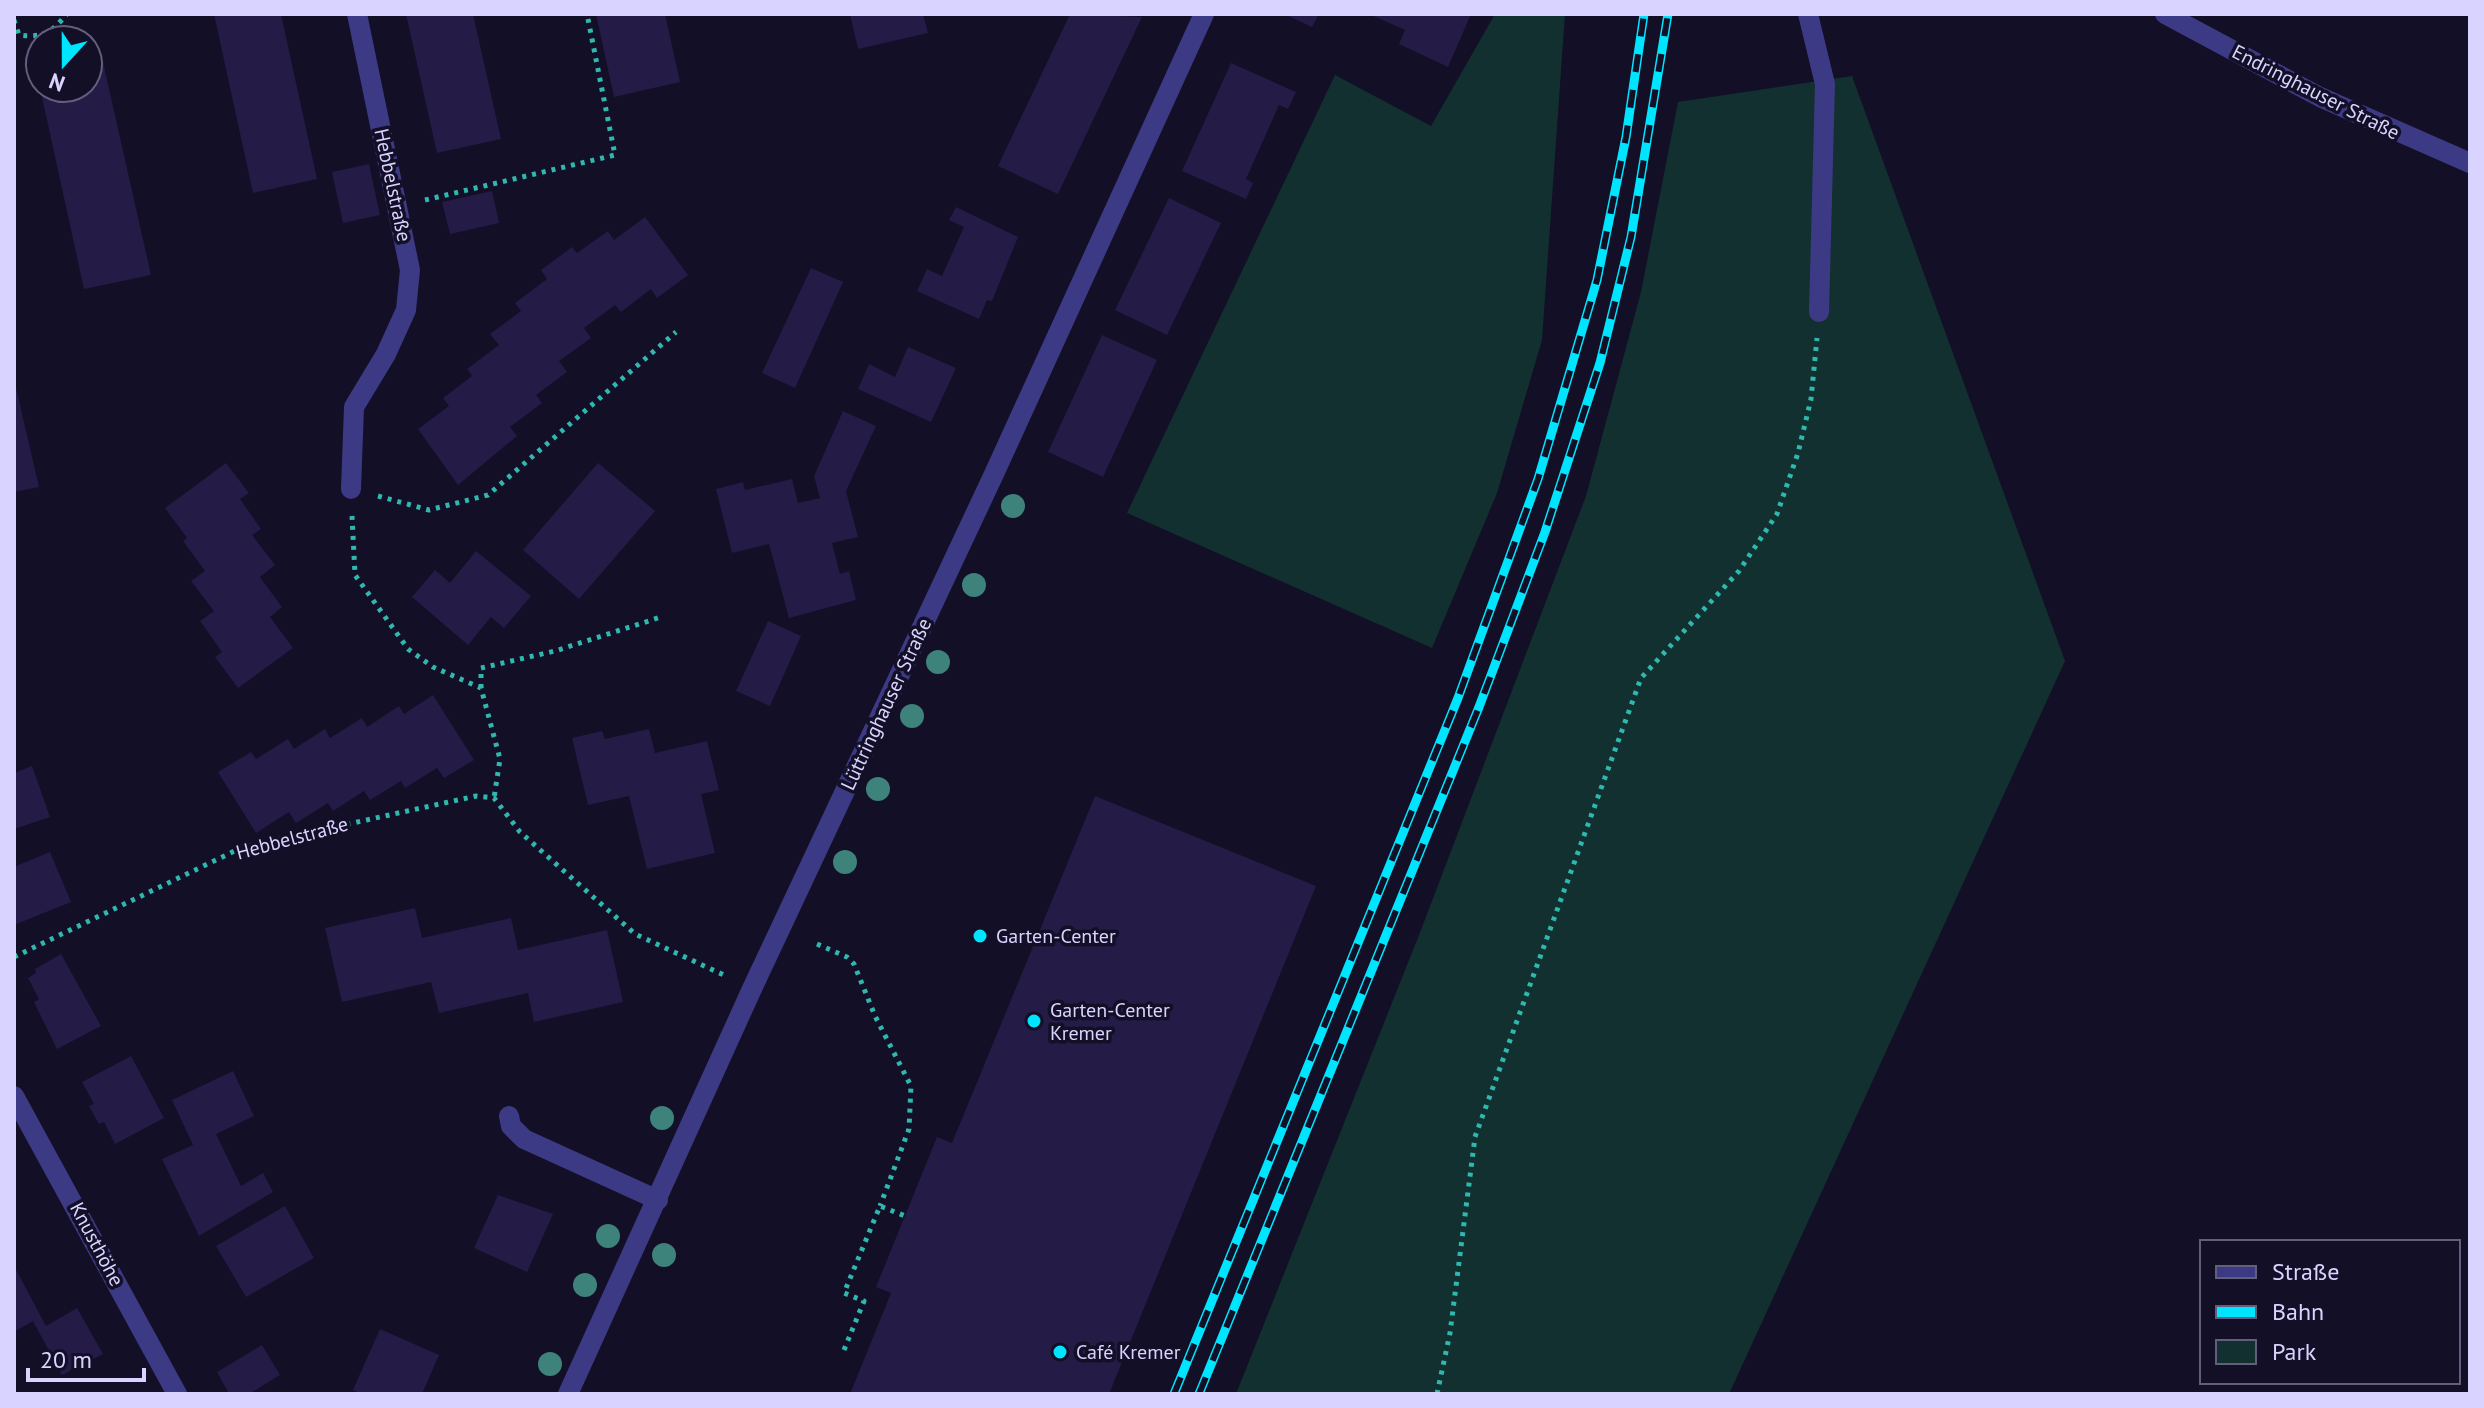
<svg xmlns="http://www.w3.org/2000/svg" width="2484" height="1408" viewBox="0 0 2484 1408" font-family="'PT Sans',sans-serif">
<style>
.green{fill:#12302f}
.building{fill:#241b47}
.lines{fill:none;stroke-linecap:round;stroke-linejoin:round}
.path{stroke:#2fb8b0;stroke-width:5;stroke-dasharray:4 6;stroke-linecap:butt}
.service{stroke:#3d3a85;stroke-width:20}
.minor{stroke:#3d3a85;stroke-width:20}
.tertiary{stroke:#3d3a85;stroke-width:20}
.rail-casing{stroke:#00e5ff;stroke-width:9}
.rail{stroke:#130f26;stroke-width:6;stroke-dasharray:18;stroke-linecap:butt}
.tree{fill:#3d827b}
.poi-dot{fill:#00e5ff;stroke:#130f26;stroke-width:3}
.labels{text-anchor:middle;stroke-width:7;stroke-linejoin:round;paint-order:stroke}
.street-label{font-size:20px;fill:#d9d4ff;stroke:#130f26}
.poi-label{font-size:20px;fill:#d9d4ff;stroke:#130f26;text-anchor:start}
</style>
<rect width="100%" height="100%" fill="#130f26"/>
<g class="green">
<path d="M1495,14H1565L1542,340L1497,493L1432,648L1127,513L1335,75L1431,126Z"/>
<path d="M1852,76L2065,661L1729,1394H1236L1421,930L1586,496L1641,292L1678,102Z"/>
</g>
<g class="building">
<path d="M214,14H281L317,179L253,193Z"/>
<path d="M406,14H473L501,139L437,153Z"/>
<path d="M596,14H665L680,82L614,97Z"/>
<path d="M850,14H923L928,33L858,49Z"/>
<path d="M1070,14L1142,17L1058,194L998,166Z"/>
<path d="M1284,14H1319L1312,27Z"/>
<path d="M1369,14H1471L1448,67L1399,44L1405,30Z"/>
<path d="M103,62L151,275L84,289L40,88H88V65Z"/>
<path d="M1231,63L1296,92L1288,109L1279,105L1246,179L1253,183L1246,199L1182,171Z"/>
<path d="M369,164L380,215L343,223L332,172Z"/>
<path d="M492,191L499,223L450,234L442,202Z"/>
<path d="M1169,198L1221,223L1167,335L1115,310Z"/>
<path d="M956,207L1018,237L992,301L987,300L979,319L917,291L927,269L942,276L964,227L949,220Z"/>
<path d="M645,217L688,275L657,298L651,289L621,312L615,305L584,328L591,338L559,361L567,372L536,395L542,403L510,427L517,436L458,485L418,429L449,406L443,398L472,376L467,369L499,345L490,334L521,311L515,303L547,279L541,270L572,247L577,253L608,231L614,240Z"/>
<path d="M811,268L843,282L795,388L762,373Z"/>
<path d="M1102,335L1157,360L1103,477L1048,452Z"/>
<path d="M908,347L956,368L931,422L858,389L869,364L895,377Z"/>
<path d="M14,379L39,487L14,492Z"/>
<path d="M843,411L876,426L846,491L858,537L832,543L840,574L849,571L856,600L789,618L769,544L732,553L716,489L743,482L745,490L792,479L798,503L820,498L814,476Z"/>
<path d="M226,463L249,493L240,499L261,529L252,535L275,565L260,577L282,607L270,617L293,648L238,688L215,657L222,652L200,621L214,611L191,581L205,571L183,541L187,538L165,508Z"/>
<path d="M598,463L655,511L579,599L523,550Z"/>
<path d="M476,551L531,596L504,628L491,617L468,645L412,597L435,570L450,583Z"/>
<path d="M768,621L801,636L770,706L736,691Z"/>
<path d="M433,695L474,760L444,778L437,768L405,788L401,781L370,800L364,791L333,811L328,803L296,823L289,812L256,833L218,772L251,752L256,759L288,739L294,749L325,729L330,738L362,718L367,727L399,706L404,714Z"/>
<path d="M649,729L655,753L707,741L719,790L701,794L715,853L647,869L629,796L588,805L572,738L602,731L605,739Z"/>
<path d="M32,766L50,817L14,829V773Z"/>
<path d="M1095,796L1316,886L1109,1394H850L891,1293L876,1287L937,1137L952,1143Z"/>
<path d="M50,852L71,902L14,925V867Z"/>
<path d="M415,908L422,938L511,918L518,950L607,930L623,1002L534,1022L528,993L439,1013L431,982L342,1002L325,928Z"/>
<path d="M61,954L101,1026L57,1049L34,1002L39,999L28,978L36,973L35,969Z"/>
<path d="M131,1056L164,1118L115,1144L104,1122L99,1124L89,1106L94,1104L82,1082Z"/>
<path d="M233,1071L254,1116L216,1134L241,1186L263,1173L273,1192L199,1236L162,1159L193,1145L172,1100Z"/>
<path d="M498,1195L553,1214L527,1272L474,1248Z"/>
<path d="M285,1206L314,1258L246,1297L216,1246Z"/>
<path d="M14,1266L46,1326L77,1308L103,1354L62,1375L33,1321L14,1332Z"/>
<path d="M380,1329L439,1355L422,1394H362L353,1390Z"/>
<path d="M262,1345L280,1375L249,1394H229L217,1372Z"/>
</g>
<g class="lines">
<g class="path">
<path d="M14,20L19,35C43,38 51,33 67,14"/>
<path d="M425,200L615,155L587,14"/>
<path d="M378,496L429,510L488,495L676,332"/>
<path d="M352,516L355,575L408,649L433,667L481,688L500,759L494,798"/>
<path d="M481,688V668L555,651L661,617"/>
<path d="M817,944L847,957L854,964L875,1016L911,1086L909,1129L880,1206"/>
<path d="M14,957L243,847L476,796L494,798L520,832L635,934L726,976"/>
<path d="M844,1350L864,1301L844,1293L880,1206L905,1216"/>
<path d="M1437,1394L1450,1333L1475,1137L1641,678L1739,571L1777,514L1798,453L1811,399L1817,338"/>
</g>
<path class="service" d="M509,1116L511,1126L524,1139L658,1200"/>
<g class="minor">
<path d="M1808,14L1825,84L1819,312"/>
<path d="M2165,14L2320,97L2470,163"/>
<path d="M351,489L354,407L386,354L406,310L410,270L357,14"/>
<path d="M14,1096L177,1394"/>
</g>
<path class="tertiary" d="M568,1394L751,991L994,474L1204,14"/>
<g class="rail-casing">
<g id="rail">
<path d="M1174,1394L1458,698L1538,479L1597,280L1626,137L1644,14"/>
<path d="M1199,1394L1479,707L1545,532L1600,363L1631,237L1668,14"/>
</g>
</g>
<use href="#rail" class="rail"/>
</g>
<g class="tree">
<circle cx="1013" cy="506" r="12"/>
<circle cx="974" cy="585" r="12"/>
<circle cx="938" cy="662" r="12"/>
<circle cx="912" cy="716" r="12"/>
<circle cx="878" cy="789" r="12"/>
<circle cx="845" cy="862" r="12"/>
<circle cx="662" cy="1118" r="12"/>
<circle cx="608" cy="1236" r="12"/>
<circle cx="664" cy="1255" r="12"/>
<circle cx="585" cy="1285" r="12"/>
<circle cx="550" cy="1364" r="12"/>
</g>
<g class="poi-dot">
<circle cx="980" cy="936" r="8"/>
<circle cx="1034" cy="1021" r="8"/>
<circle cx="1060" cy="1352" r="8"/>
</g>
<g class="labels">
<g class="street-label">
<text transform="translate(2316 92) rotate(27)" y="7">Endringhauser Straße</text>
<text transform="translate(393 185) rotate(78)" y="7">Hebbelstraße</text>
<text transform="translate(886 704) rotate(-65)" y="7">Lüttringhauser Straße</text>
<text transform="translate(292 838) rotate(-15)" y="7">Hebbelstraße</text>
<text transform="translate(97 1244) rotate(62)" y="7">Knusthöhe</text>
</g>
<g class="poi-label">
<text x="996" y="943">Garten-Center</text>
<text x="1050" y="1017">Garten-Center<tspan x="1050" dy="23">Kremer</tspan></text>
<text x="1076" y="1359">Café Kremer</text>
</g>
</g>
<rect width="2484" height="1408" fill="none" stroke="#d9d4ff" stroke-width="32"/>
<rect x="2200" y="1240" width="260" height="144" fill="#130f26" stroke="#625e7d" stroke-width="2"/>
<rect x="2216" y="1266" width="40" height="12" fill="#3d3a85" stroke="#625e7d" stroke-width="2"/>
<text x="2272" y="1280" font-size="24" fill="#d9d4ff">Straße</text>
<rect x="2216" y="1306" width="40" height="12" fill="#00e5ff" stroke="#625e7d" stroke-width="2"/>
<text x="2272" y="1320" font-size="24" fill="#d9d4ff">Bahn</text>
<rect x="2216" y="1340" width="40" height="24" fill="#12302f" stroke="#625e7d" stroke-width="2"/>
<text x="2272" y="1360" font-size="24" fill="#d9d4ff">Park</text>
<g transform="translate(64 64) rotate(201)"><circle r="38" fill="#130f26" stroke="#625e7d" stroke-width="2"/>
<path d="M0-6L14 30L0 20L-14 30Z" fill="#00e5ff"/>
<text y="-12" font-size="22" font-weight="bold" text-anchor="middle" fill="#d9d4ff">N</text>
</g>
<path d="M28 1368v12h116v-12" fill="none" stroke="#d9d4ff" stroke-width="4"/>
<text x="40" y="1368" font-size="24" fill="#d9d4ff" stroke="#130f26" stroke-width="6" paint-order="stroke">20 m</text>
</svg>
